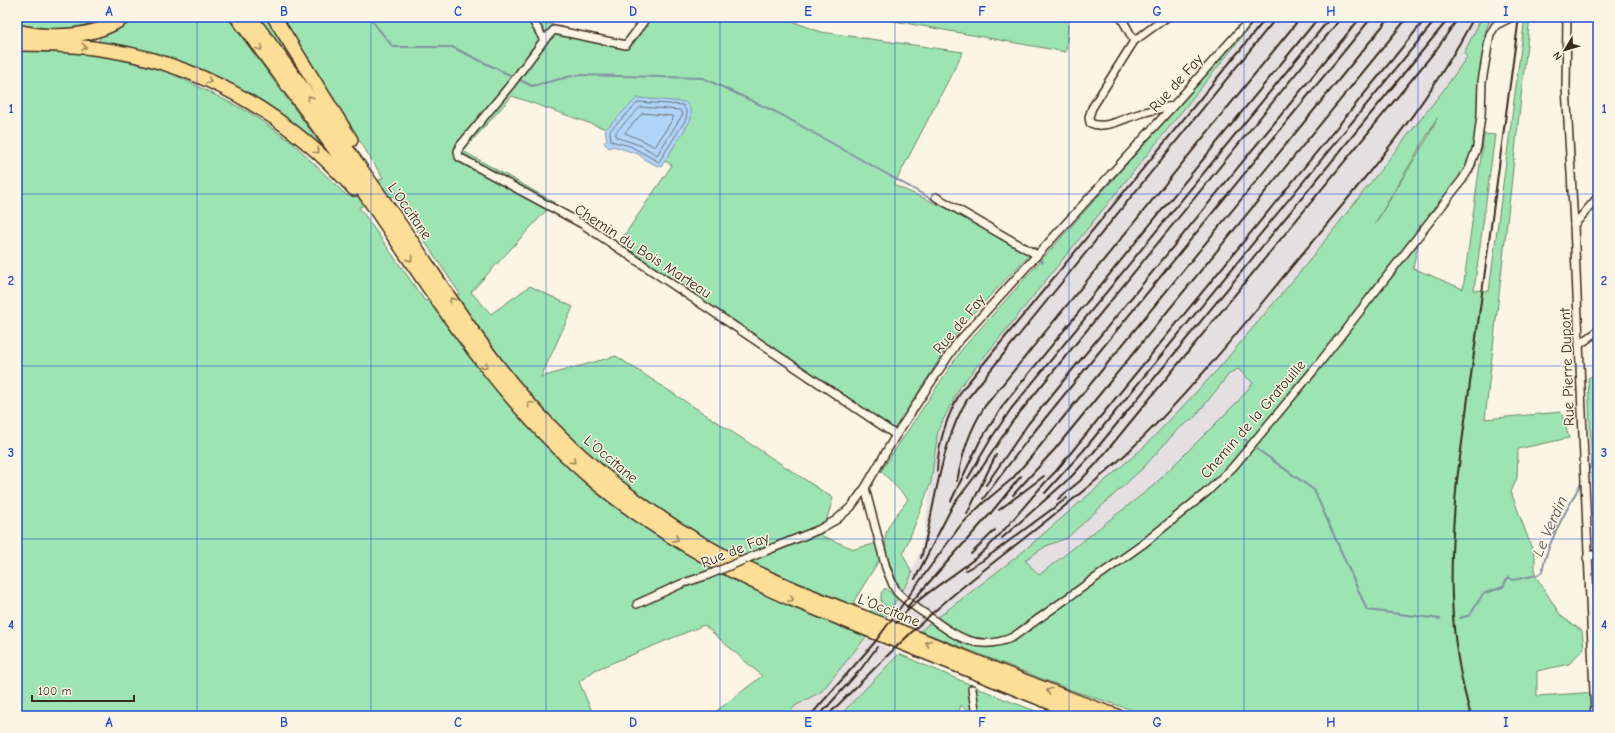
<svg xmlns="http://www.w3.org/2000/svg" width="1615" height="733" viewBox="0 0 1615 733" font-family="'Comic Neue',sans-serif">
<style>
.built{fill:#e5dfe2}
.green{fill:#9ce4b2;stroke:#6c8768;fill-rule:evenodd}
.water{fill:#b0d5f9;stroke:#8191a1}
.lines{fill:none;stroke-linecap:round;stroke-linejoin:round}
.shore{stroke:#6a6e76;stroke-width:1}
.stream{stroke:#8191a1;stroke-width:2}
.minor-casing{stroke:#3b2a1e;stroke-width:10}
.motorway-casing{stroke:#3b2a1e;stroke-width:16}
.minor{stroke:#fcf5e5;stroke-width:7}
.motorway{stroke:#fdde96;stroke-width:13}
.rail{stroke:#3b2a1e;stroke-width:2}
.minor-bridge-casing{stroke:#3b2a1e;stroke-width:10;stroke-linecap:butt}
.minor-bridge{stroke:#fcf5e5;stroke-width:7}
.oneway{stroke:#9c845a}
.grid{fill:none;stroke:#1d4ed8;stroke-width:1;stroke-opacity:0.55}
.labels{text-anchor:middle;stroke-width:3;stroke-linejoin:round;paint-order:stroke}
.street-label{font-size:15px;fill:#3b2a1e;stroke:#fcf5e5}
.water-label{font-size:16px;font-style:italic;fill:#585555;stroke:#fcf5e5}
.neatline{fill:none;stroke:#1d4ed8;stroke-width:1.5}
.grid-label{font-size:13px;text-anchor:middle;font-weight:bold;fill:#1d4ed8}
</style>
<rect width="100%" height="100%" fill="#fcf5e5"/>
<filter id="ink" filterUnits="userSpaceOnUse"><feTurbulence type="fractalNoise" baseFrequency=".025" numOctaves="2"/><feDisplacementMap in="SourceGraphic" scale="8" xChannelSelector="R" yChannelSelector="G"/><feConvolveMatrix kernelMatrix="1 2 1 2 8 2 1 2 1" color-interpolation-filters="sRGB"/></filter>
<g filter="url(#ink)">
<g class="built">
<path d="M1259,17H1500L1486,30L1428,137L1347,271L1239,400L1153,486L1039,575L1019,555L920,631L887,614L909,581L923,541L938,430L960,387Z"/>
<path d="M866,637L899,654L839,716H787L795,706L822,691Z"/>
</g>
<g class="green">
<path d="M17,17H112C98,19 86,26 73,28C54,31 36,29 17,27Z"/>
<path d="M133,17H227L322,146L316,144L247,96L100,43L99,35L123,25Z"/>
<path d="M259,17H269L292,53L287,55Z"/>
<path d="M282,17H536L538,20L628,49L656,17H781L821,32L963,52L894,185L1036,248L965,322L951,341L895,429L619,243L672,165L606,129L512,96L463,151L554,202L471,292L491,314L530,286L573,307L541,377L616,356L833,498L822,536L854,549L878,543L881,557L854,601L866,637L822,691L795,706L787,716H710L762,676L704,625L595,670L579,682L594,716H17V51L86,53L161,68L249,112L293,143L347,196L383,178ZM394,196L460,294H459L425,301L359,207Z"/>
<path d="M872,17H1063L1068,24L1066,52Z"/>
<path d="M1258,17L960,387L938,430L931,482L916,522L903,554L912,573L909,581L902,591C894,577 881,546 887,530C891,519 902,509 908,499L881,471L962,349Z"/>
<path d="M1482,17H1491L1486,30L1476,166L1419,240L1413,268L1463,289L1484,134L1495,135L1474,290L1489,291L1525,17H1530L1485,419L1561,412L1569,438L1518,449L1517,478L1511,492L1535,557V575L1561,616L1582,631L1584,648L1569,664L1537,671V696L1598,692V716H1150L1071,690L920,631L1019,555L1145,446L1219,368L1305,266L1442,92L1467,57L1464,53ZM1437,118L1428,137L1375,224ZM1238,369L1253,383L1239,400L1153,486L1039,575L1025,560L1046,546L1067,538L1144,467L1178,429L1194,418L1230,373Z"/>
<path d="M1598,372V546L1595,547L1588,378Z"/>
<path d="M885,588L898,598L890,609L881,602V593Z"/>
<path d="M872,607H878L887,614L886,619L870,613Z"/>
<path d="M1598,612V685L1594,613Z"/>
<path d="M899,654L1004,699L1049,716H971L961,705L958,716H839Z"/>
</g>
<path class="water" d="M637,98L685,102C691,107 693,114 690,121L661,167L647,161L638,154L613,146L609,148L604,143L607,139L605,130Z"/>
<g class="lines">
<g class="shore">
<path d="M639,102L683,105L687,113L686,119L659,162L630,146L611,141L610,131Z"/>
<path d="M641,107L680,110L683,114L657,155L642,146L616,137V132Z"/>
<path d="M643,113L672,116L674,117L655,147L644,141L625,133Z"/>
</g>
<g class="stream">
<path d="M369,17L393,47H452L514,77"/>
<path d="M518,79L532,86L576,75L703,78L780,114L981,227"/>
<path d="M1037,259L1043,262"/>
<path d="M1238,433L1250,444"/>
<path d="M1257,449L1314,490L1367,610L1440,619"/>
<path d="M1587,472L1598,455"/>
<path d="M1460,618L1470,615L1483,594L1503,587L1508,577L1513,580L1537,575L1542,572C1548,540 1566,512 1581,483"/>
</g>
<g class="minor-casing">
<g id="minor">
<path d="M531,17L544,40"/>
<path d="M647,17L626,45L554,30L544,40L512,83L460,146L458,151L459,157L584,225L896,435"/>
<path d="M1121,17L1134,41"/>
<path d="M1167,17L1134,41L1092,108L1089,117L1090,123C1106,130 1124,118 1139,114C1150,110 1162,108 1173,106"/>
<path d="M1567,17L1566,87L1574,225L1595,716"/>
<path d="M936,197L1037,255"/>
<path d="M1574,225L1598,197"/>
<path d="M1579,345L1598,331"/>
<path d="M865,488L886,568L893,585L897,592C905,601 917,608 927,615C955,636 977,653 1013,637L1143,544L1208,491L1233,467L1314,370L1462,180L1469,169L1477,147L1481,116L1482,82L1490,34L1496,25L1512,17"/>
<path d="M763,552L818,530L836,520L851,507L865,488L896,435L957,343L1173,106L1252,17"/>
<path d="M1587,558L1598,553"/>
<path d="M637,604L681,584L708,575"/>
<path d="M972,689L976,716"/>
</g>
</g>
<g class="motorway-casing">
<g id="motorway">
<path d="M237,17C278,73 321,128 360,186C432,292 500,403 599,485C657,532 721,568 789,598L1084,716"/>
<path d="M250,17C305,91 360,166 412,242C454,304 494,369 547,423C595,472 651,515 711,549C773,584 841,608 907,634C977,662 1046,691 1117,716"/>
<path d="M274,17L351,140"/>
<path d="M17,31C50,39 96,38 124,17"/>
<path d="M17,44C42,44 68,45 93,48C195,60 287,113 354,189"/>
</g>
</g>
<use href="#minor" class="minor"/>
<use href="#motorway" class="motorway"/>
<g class="rail">
<path d="M937,471C938,442 947,415 962,390L1267,17"/>
<path d="M968,478L992,437L1011,409L1331,17"/>
<path d="M957,481C963,452 969,431 985,406L1301,17"/>
<path d="M986,485L1028,424L1361,17"/>
<path d="M1045,493L1083,451L1438,17"/>
<path d="M1013,495L1055,449L1408,17"/>
<path d="M983,499L1029,438L1372,17"/>
<path d="M1058,499L1080,481L1096,464L1436,50L1459,17"/>
<path d="M951,501L980,441L1004,404L1319,17"/>
<path d="M999,510L1044,476"/>
<path d="M967,514L996,455"/>
<path d="M1002,538L1071,477L1093,453L1450,17"/>
<path d="M971,554L995,530"/>
<path d="M921,558C936,505 939,446 968,398L1277,17"/>
<path d="M966,570L982,561L1067,498"/>
<path d="M915,579L953,505L983,466L1012,422L1342,17"/>
<path d="M907,607L990,514L1021,476"/>
<path d="M896,623C921,592 957,576 986,549C1011,525 1031,496 1056,471L1427,17"/>
<path d="M810,716L875,642L960,526L983,503L1012,479L1031,457L1390,17"/>
<path d="M819,716L861,669L877,647"/>
<path d="M827,716C870,673 912,629 959,590C1015,544 1074,502 1127,453C1191,392 1246,322 1302,254C1364,179 1429,104 1474,17"/>
<path d="M1471,716C1447,634 1449,564 1457,480L1519,17"/>
</g>
<g class="minor-bridge-casing">
<path id="minor-bridge" d="M708,575L763,552"/>
</g>
<use href="#minor-bridge" class="minor-bridge"/>
</g>
<defs><path id="oneway-chevron" d="M-2-3.5L2.5 0L-2 3.5" fill="none" stroke-width="1.6" stroke-linecap="round" stroke-linejoin="round"/></defs>
<g class="oneway">
<use href="#oneway-chevron" transform="translate(84 47) rotate(5)"/>
<use href="#oneway-chevron" transform="translate(260 48) rotate(53)"/>
<use href="#oneway-chevron" transform="translate(209 81) rotate(24)"/>
<use href="#oneway-chevron" transform="translate(310 98) rotate(-126)"/>
<use href="#oneway-chevron" transform="translate(317 151) rotate(43)"/>
<use href="#oneway-chevron" transform="translate(410 259) rotate(55)"/>
<use href="#oneway-chevron" transform="translate(452 300) rotate(-125)"/>
<use href="#oneway-chevron" transform="translate(485 366) rotate(51)"/>
<use href="#oneway-chevron" transform="translate(530 404) rotate(-131)"/>
<use href="#oneway-chevron" transform="translate(573 461) rotate(42)"/>
<use href="#oneway-chevron" transform="translate(676 539) rotate(32)"/>
<use href="#oneway-chevron" transform="translate(791 599) rotate(23)"/>
<use href="#oneway-chevron" transform="translate(928 643) rotate(-158)"/>
<use href="#oneway-chevron" transform="translate(1049 691) rotate(-159)"/>
</g>
</g>
<path class="grid" d="M197,17V716M371,17V716M546,17V716M720,17V716M895,17V716M1069,17V716M1244,17V716M1418,17V716M17,194H1598M17,366H1598M17,539H1598"/>
<g class="labels">
<g class="street-label">
<text transform="translate(1176 83) rotate(-48)" y="5">Rue de Fay</text>
<text transform="translate(410 211) rotate(55)" y="5">L'Occitane</text>
<text transform="translate(643 251) rotate(33)" y="5">Chemin du Bois Marteau</text>
<text transform="translate(959 324) rotate(-50)" y="5">Rue de Fay</text>
<text transform="translate(1567 367) rotate(-92)" y="5">Rue Pierre Dupont</text>
<text transform="translate(1253 419) rotate(-49)" y="5">Chemin de la Gratouille</text>
<text transform="translate(611 459) rotate(40)" y="5">L'Occitane</text>
<text transform="translate(735 550) rotate(-22)" y="5">Rue de Fay</text>
<text transform="translate(889 610) rotate(22)" y="5">L'Occitane</text>
</g>
<g class="water-label">
<text transform="translate(1549 526) rotate(-66)" y="6">Le Verdin</text>
</g>
</g>
<rect width="1615" height="733" fill="none" stroke="#fcf5e5" stroke-width="44"/>
<g transform="translate(1565 50) rotate(232)" stroke="#fcf5e5" stroke-width="3" paint-order="stroke">
<path d="M0-3L7 15L0 10L-7 15Z" fill="#3b2a1e"/>
<text y="-6" font-size="11" font-weight="bold" text-anchor="middle" fill="#3b2a1e">N</text>
</g>
<path d="M32 695v6h102v-6" fill="none" stroke="#3b2a1e" stroke-width="2"/>
<text x="38" y="695" font-size="12" fill="#3b2a1e" stroke="#fcf5e5" stroke-width="3" paint-order="stroke">100 m</text>
<rect x="22" y="22" width="1571" height="689" class="neatline"/>
<g class="grid-label">
<text x="109" y="16">A</text>
<text x="284" y="16">B</text>
<text x="458" y="16">C</text>
<text x="633" y="16">D</text>
<text x="808" y="16">E</text>
<text x="982" y="16">F</text>
<text x="1157" y="16">G</text>
<text x="1331" y="16">H</text>
<text x="1506" y="16">I</text>
<text x="11" y="113">1</text>
<text x="1604" y="113">1</text>
<text x="11" y="285">2</text>
<text x="1604" y="285">2</text>
<text x="11" y="457">3</text>
<text x="1604" y="457">3</text>
<text x="11" y="629">4</text>
<text x="1604" y="629">4</text>
<text x="109" y="727">A</text>
<text x="284" y="727">B</text>
<text x="458" y="727">C</text>
<text x="633" y="727">D</text>
<text x="808" y="727">E</text>
<text x="982" y="727">F</text>
<text x="1157" y="727">G</text>
<text x="1331" y="727">H</text>
<text x="1506" y="727">I</text>
</g>
</svg>
